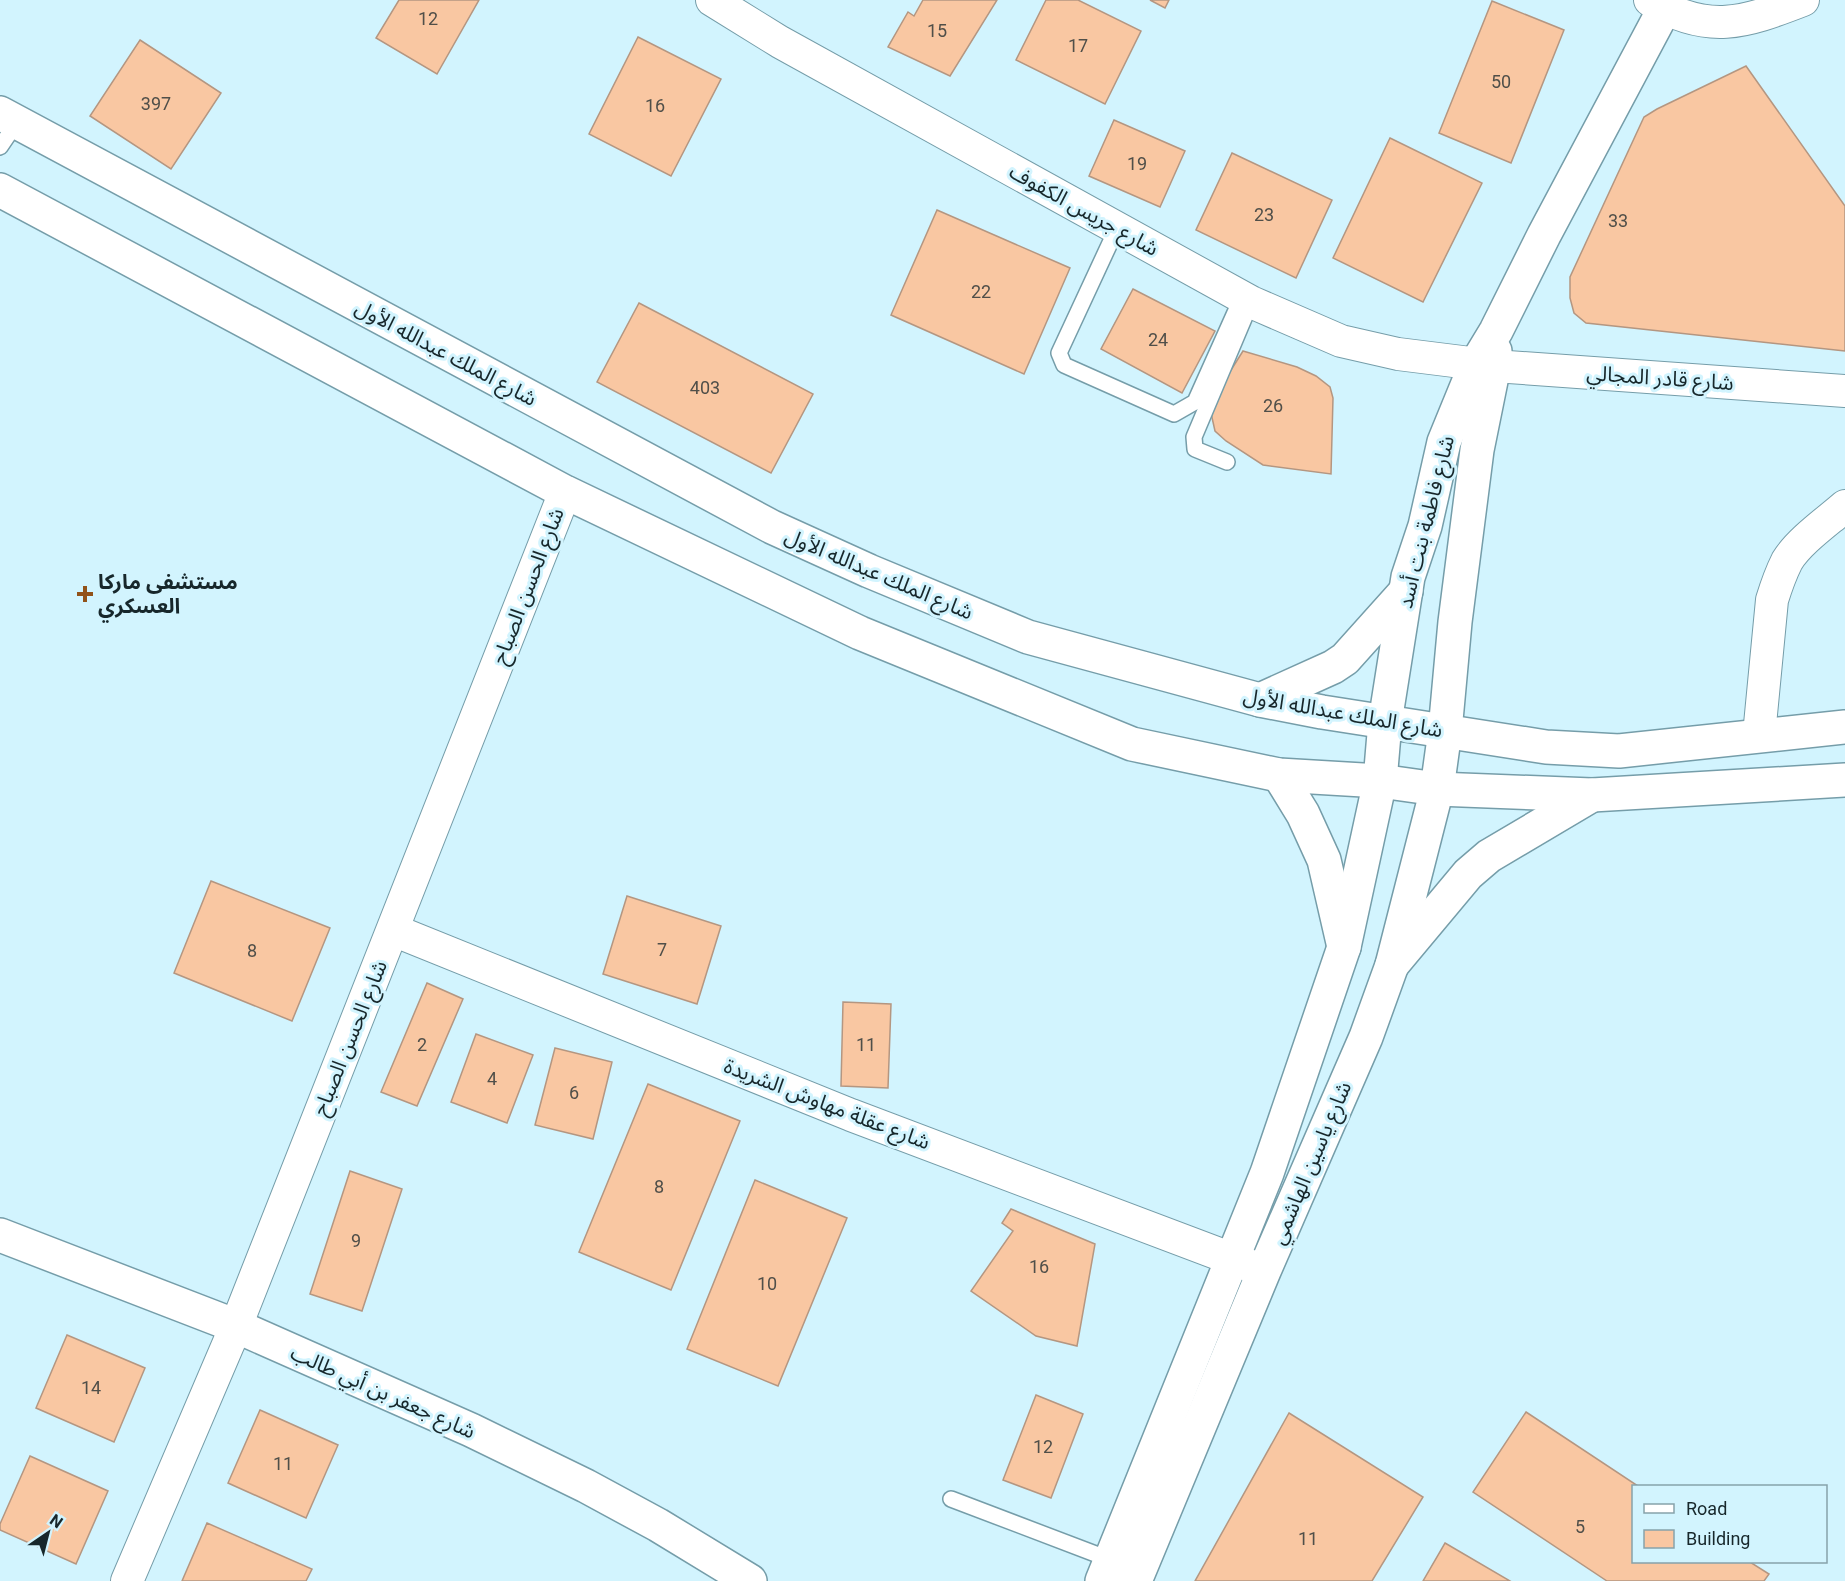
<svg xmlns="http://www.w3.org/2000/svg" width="1845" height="1581" viewBox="0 0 1845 1581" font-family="Roboto,'Noto Sans Arabic',sans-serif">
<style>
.building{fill:#f9c7a2;stroke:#b49681;stroke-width:1.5}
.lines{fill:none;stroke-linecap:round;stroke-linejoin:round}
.service-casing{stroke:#759da9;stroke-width:18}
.minor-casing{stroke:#759da9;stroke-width:34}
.tertiary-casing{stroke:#759da9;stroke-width:36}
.primary-casing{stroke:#759da9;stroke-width:36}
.service{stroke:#fff;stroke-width:15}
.minor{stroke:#fff;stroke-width:32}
.tertiary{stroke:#fff;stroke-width:33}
.primary{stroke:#fff;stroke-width:33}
.poi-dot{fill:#915219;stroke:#d2f4fe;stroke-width:2}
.labels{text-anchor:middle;stroke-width:6;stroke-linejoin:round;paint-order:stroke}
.number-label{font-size:18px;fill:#504f49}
.street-label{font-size:21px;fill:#17272b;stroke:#d2f4fe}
.poi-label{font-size:21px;font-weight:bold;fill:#17272b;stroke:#d2f4fe;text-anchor:start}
</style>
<rect width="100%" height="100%" fill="#d2f4fe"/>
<g class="building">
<path d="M399,0H479L437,74L376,38Z"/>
<path d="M923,0H997L950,76L888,47L908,12L914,16Z"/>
<path d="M1046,0H1078L1141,31L1105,104L1016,60Z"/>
<path d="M1150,0H1169L1165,8Z"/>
<path d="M1492,1L1564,30L1511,163L1439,133Z"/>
<path d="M638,37L721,79L671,176L589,134Z"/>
<path d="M140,40L221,93L171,169L90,116Z"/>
<path d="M1746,66L1845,206V351L1586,323L1574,313L1570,298V277L1644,117L1657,109Z"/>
<path d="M1114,120L1185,151L1160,207L1089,176Z"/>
<path d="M1390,138L1482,183L1423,302L1333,258Z"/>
<path d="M1232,153L1332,200L1296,278L1196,230Z"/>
<path d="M937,210L1070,268L1024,374L891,315Z"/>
<path d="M1133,289L1215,331L1182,393L1101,349Z"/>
<path d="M639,303L813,394L771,473L597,382Z"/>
<path d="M1243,351L1297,367L1316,376L1330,387L1333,398L1331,474L1263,465L1226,441L1215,431L1211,413L1214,397Z"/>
<path d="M211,881L330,928L292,1021L174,973Z"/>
<path d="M627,896L721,926L697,1004L603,974Z"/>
<path d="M427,983L463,999L417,1106L381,1092Z"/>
<path d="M843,1002L891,1004L888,1088L841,1086Z"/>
<path d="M476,1034L533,1055L507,1123L451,1102Z"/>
<path d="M555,1048L612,1062L593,1139L535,1125Z"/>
<path d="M648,1084L740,1121L671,1290L579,1252Z"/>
<path d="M350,1171L402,1189L362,1311L310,1294Z"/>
<path d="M755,1180L847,1218L778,1386L687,1349Z"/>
<path d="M1011,1209L1095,1244L1077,1346L1036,1336L971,1291L1013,1231L1002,1223Z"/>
<path d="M67,1335L145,1368L114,1442L36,1408Z"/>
<path d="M1036,1395L1083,1414L1051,1498L1003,1480Z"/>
<path d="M260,1410L338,1445L306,1518L228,1483Z"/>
<path d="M1526,1412L1638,1486H1634V1562H1750L1769,1574L1764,1581H1607L1473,1492Z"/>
<path d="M1289,1413L1423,1497L1372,1581H1195Z"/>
<path d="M30,1456L108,1491L76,1564L0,1530V1524Z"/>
<path d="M207,1523L312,1569L306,1581H182Z"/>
<path d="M1445,1543L1510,1581H1423Z"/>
</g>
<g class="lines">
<g class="service-casing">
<g id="service">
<path d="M0,147L17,122"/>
<path d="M1117,228L1059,353L1064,365L1174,414L1195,402L1242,297"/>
<path d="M1227,462L1195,449L1194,437L1251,302"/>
<path d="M951,1499L1114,1561"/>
</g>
</g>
<g class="minor-casing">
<g id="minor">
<path d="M712,0L780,42L1251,302L1341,341L1398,354L1494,366L1845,391"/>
<path d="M1650,0C1708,35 1744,23 1803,0"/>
<path d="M1759,735L1772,600C1776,587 1781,573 1787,561C1799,541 1828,521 1845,506"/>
<path d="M393,930L851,1115L1264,1271"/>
<path d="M127,1581L236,1326L565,492"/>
</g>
</g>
<g class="tertiary-casing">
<g id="tertiary">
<path d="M0,1235L236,1326L471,1430L586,1486L658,1525L750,1581"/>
<path d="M1102,1581L1267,1173L1344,947L1380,781L1385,722L1408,577L1425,526L1444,442L1476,364L1496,331L1544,235L1669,0"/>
<path d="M1135,1581L1264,1271L1366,1037L1392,965L1437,789L1445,731L1455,622L1477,450L1494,366L1495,351"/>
</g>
</g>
<g class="primary-casing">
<g id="primary">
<path d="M0,113L772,527L869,571L1028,637L1260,700L1322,712L1546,747L1619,751L1845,727"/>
<path d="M0,190L565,492L860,633L1132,744L1279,775L1380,781L1437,789L1592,795L1845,780"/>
<path d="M1260,700L1333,667L1345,659L1406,591"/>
<path d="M1279,775L1303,814L1324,860L1344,947"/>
<path d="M1392,965L1468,874L1489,856L1592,795"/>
</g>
</g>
<use href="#service" class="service"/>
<use href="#minor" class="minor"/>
<use href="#tertiary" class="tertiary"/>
<use href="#primary" class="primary"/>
</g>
<path class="poi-dot" d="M82 585h6v6h6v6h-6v6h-6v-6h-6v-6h6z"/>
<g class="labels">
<g class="number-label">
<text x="428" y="25">12</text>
<text x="937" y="37">15</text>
<text x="1078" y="52">17</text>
<text x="1501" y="88">50</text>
<text x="156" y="110">397</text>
<text x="655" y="112">16</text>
<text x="1137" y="170">19</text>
<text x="1264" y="221">23</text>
<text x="1618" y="227">33</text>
<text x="981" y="298">22</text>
<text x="1158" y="346">24</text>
<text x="705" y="394">403</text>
<text x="1273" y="412">26</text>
<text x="662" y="956">7</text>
<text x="252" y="957">8</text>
<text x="422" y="1051">2</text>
<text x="866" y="1051">11</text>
<text x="492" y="1085">4</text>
<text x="574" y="1099">6</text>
<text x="659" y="1193">8</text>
<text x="356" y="1247">9</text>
<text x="1039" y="1273">16</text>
<text x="767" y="1290">10</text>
<text x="91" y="1394">14</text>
<text x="1043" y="1453">12</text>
<text x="283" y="1470">11</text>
<text x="1580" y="1533">5</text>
<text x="1308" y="1545">11</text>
</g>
<g class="street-label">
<text transform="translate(1084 210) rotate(29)" y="7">شارع جريس الكفوف</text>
<text transform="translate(446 353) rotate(28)" y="7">شارع الملك عبدالله الأول</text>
<text transform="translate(1660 378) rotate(4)" y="7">شارع قادر المجالي</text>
<text transform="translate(1426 522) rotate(-76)" y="7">شارع فاطمة بنت أسد</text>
<text transform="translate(879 574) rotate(23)" y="7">شارع الملك عبدالله الأول</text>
<text transform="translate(528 586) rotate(-69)" y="7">شارع الحسن الصباح</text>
<text transform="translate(1343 713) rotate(10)" y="7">شارع الملك عبدالله الأول</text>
<text transform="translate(350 1038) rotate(-68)" y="7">شارع الحسن الصباح</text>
<text transform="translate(827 1104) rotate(21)" y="7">شارع عقلة مهاوش الشريدة</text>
<text transform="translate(1311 1163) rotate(-67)" y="7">شارع ياسين الهاشمي</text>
<text transform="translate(383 1392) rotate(24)" y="7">شارع جعفر بن أبي طالب</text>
</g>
<g class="poi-label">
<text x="98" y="589">مستشفى ماركا<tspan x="98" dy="24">العسكري</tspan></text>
</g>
</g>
<rect x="1632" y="1485" width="195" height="78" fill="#d2f4fe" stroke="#87a2aa" stroke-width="1.5"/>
<rect x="1644" y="1504" width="30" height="9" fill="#ffffff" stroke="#87a2aa" stroke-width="1.5"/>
<text x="1686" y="1515" font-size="18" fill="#17272b">Road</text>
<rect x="1644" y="1530" width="30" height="18" fill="#f9c7a2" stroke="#87a2aa" stroke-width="1.5"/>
<text x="1686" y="1545" font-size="18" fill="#17272b">Building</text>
<g transform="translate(48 1533) rotate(35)" stroke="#d2f4fe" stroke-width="4.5" paint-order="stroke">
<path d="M0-4.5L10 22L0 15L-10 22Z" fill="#17272b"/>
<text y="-9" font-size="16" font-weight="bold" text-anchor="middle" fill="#17272b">N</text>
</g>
</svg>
